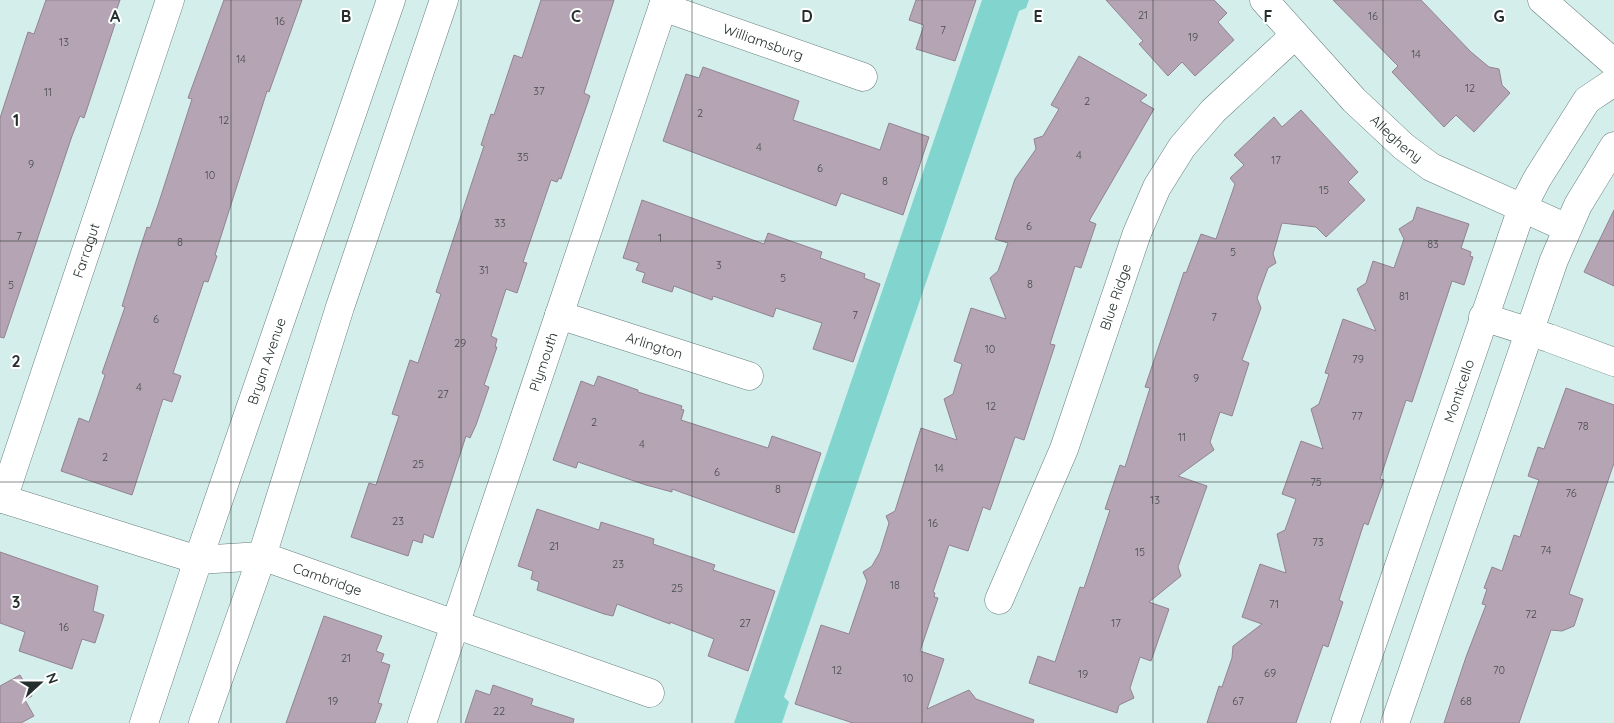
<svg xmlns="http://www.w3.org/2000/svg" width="1614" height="723" viewBox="0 0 1614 723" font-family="Quicksand,sans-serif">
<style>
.green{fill:#82d5cf}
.building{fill:#b5a5b4;stroke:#938392}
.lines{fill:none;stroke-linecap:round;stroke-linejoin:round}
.minor-casing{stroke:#667f7c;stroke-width:29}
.major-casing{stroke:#667f7c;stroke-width:29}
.minor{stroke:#fff;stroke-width:28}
.major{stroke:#fff;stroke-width:28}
.grid{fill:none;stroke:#252f2e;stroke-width:1;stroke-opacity:0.55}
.labels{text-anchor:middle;stroke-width:4;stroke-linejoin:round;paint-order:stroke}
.number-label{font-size:11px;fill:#494c50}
.street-label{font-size:14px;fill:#252f2e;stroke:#fff}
.grid-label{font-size:16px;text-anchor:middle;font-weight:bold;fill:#252f2e;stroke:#fff;stroke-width:4;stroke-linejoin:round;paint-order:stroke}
</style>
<rect width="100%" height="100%" fill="#d3eeeb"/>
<path class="green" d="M982,0H1029L1026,8L1019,11L784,697L789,702L782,723H734Z"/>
<g class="building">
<path d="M46,0H120L112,23L115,24L84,118L80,116L72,136L4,338L0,337V118L28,32L34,34Z"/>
<path d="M224,0H302L269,92L267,91L215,255L217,256L208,282L204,281L173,373L181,376L172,402L163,399L132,495L61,471L79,418L89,422L105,375L102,373L125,307L122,306L137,258L147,227L150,228L158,205L192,99L188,98Z"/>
<path d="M541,0H614L584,93L590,96L561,179L559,178L557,182L551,180L523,262L527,263L517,293L506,289L491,336L497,339L495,347H497L484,385L489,387L476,425L470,438L466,436L433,538L424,534L422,543L413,540L408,556L351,537L369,483L376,485L399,416L392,414L410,360L418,363L441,294L436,292L476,170L484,146L481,145L491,114L494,115L514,55L522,58Z"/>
<path d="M916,0H976L955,61L916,49L924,25L909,20Z"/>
<path d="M1106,0H1214L1227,13L1218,22L1234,40L1195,76L1182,62L1168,76L1139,44L1143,41Z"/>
<path d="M1333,0H1421L1471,52L1489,67L1499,69L1502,85L1510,93L1474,132L1456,115L1444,127L1392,72L1398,66Z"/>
<path d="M1079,56L1147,95L1140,101L1154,109L1089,221L1096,224L1081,268L1075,266L1050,344L1055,345L1024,440L1015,437L990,510L983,507L968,551L949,545L933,592L935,593L934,597L938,598L920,651L944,659L927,709L969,690L976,699L1034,720L1033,723H853L795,704L821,625L849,634L867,581L863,572L872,566L880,552L889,523L886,516L895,511L921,428L957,440L944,399L953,394L962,364L954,361L971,308L1006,319L990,278L998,271L1008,243L995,239L1015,179L1036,149L1034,139L1043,136L1059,109L1051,105Z"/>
<path d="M703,67L799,101L793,120L880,150L889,123L929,137L903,215L841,193L836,206L663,141L686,74L699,78Z"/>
<path d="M1301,110L1358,172L1348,182L1365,200L1326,237L1316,227L1282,223L1273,254L1276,263L1268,268L1257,298L1261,308L1242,360L1249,363L1232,416L1220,412L1210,442L1214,450L1178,476L1207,486L1178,567L1181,576L1149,602L1169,609L1151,661L1140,657L1130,688L1134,698L1119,705L1117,713L1029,683L1038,656L1055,662L1080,587L1084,588L1110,510L1105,509L1120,465L1125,467L1150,388L1145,387L1184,272L1186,273L1201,234L1216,239L1235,184L1230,178L1244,165L1234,155L1274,117L1282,127Z"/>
<path d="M642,200L764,244L768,233L822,252L820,258L865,274L864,278L880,284L853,362L813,349L822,323L776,308L773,317L713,296L712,300L674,286L672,292L642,282L645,273L636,270L639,263L623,258Z"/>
<path d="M1417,207L1469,224L1461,248L1471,252L1470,256L1473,257L1464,285L1452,281L1412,402L1406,400L1380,479L1384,480L1368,525L1364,523L1339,600L1343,602L1328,647L1323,645L1296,723H1207L1219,686L1222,687L1232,658L1233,646L1262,624L1242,617L1260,564L1286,573L1277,534L1285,530L1296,499L1282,494L1301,441L1323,449L1311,409L1319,404L1329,374L1325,373L1343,319L1376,331L1357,289L1366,283L1373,261L1394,268L1404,239L1399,229L1413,220Z"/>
<path d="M1614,210V286L1584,272Z"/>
<path d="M598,376L638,390V392L682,406L681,409L684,410L681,420L768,448L772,436L821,453L794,533L672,489V492L646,485L578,462L576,468L553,460L581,381L594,386Z"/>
<path d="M1566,388L1614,405V463L1569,594L1583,599L1574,626L1562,631L1551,630L1519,723H1444L1466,657L1486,605L1482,604L1487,589L1484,588L1492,567L1502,571L1514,535L1520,537L1539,480L1528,476L1538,447L1544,449Z"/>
<path d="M537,509L599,530L601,522L654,539L653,544L715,565L713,570L775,591L748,671L708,656L714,639L670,622V624L617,604L613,616L604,614L537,590L539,582L531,579L533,571L518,566Z"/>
<path d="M0,552L98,586L93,611L104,615L95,643L82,639L72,669L19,651L25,632L0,623Z"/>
<path d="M324,616L382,636L376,651L384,654L381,662L390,665L378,703L382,704L375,723H286Z"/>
<path d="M20,675L32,696L25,700L34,716L21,723H0V686Z"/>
<path d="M493,685L533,699L531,705L574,719L573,723H465L476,690L490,695Z"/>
</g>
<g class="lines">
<g class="minor-casing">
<g id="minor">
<path id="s1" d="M1264,0L1354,100L1403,146L1431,167L1567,228"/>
<path id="s2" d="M663,7L863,77"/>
<path id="s3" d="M559,315L749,376"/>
<path d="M1483,317L1549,338L1614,362"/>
<path id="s4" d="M0,498L198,560L262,556L650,693"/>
<path id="s5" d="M3,499L170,0"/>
<path id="s6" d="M999,600L1064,449L1137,233L1157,187L1182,147L1213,111L1295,35"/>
<path id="s7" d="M422,723L665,0"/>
<path id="s8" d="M1345,723L1522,208L1537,179L1587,100L1614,82"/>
<path d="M1395,723L1554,260L1578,205L1614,146"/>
</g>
</g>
<g class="major-casing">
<g id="major">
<path d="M1542,0L1614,63"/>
<path id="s9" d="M144,723L198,560L391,0"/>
<path d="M203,723L262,556L340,307L444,0"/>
</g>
</g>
<use href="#minor" class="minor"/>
<use href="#major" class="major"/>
</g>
<path class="grid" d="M231,0V723M461,0V723M692,0V723M922,0V723M1153,0V723M1383,0V723M0,241H1614M0,482H1614"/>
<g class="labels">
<g class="number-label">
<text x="1143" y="19">21</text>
<text x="1373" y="20">16</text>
<text x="280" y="25">16</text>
<text x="943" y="34">7</text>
<text x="1193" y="41">19</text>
<text x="64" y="46">13</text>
<text x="1416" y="58">14</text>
<text x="241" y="63">14</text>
<text x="1470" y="92">12</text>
<text x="539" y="95">37</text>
<text x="48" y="96">11</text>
<text x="1087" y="105">2</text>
<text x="700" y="117">2</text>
<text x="224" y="124">12</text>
<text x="759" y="151">4</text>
<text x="1079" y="159">4</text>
<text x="523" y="161">35</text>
<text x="1276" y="164">17</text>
<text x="31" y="168">9</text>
<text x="820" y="172">6</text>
<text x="210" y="179">10</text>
<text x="885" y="185">8</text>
<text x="1324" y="194">15</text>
<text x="500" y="227">33</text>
<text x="1029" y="230">6</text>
<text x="19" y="240">7</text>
<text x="660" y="242">1</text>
<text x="180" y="246">8</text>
<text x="1433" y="248">83</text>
<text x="1233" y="256">5</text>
<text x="719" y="269">3</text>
<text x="484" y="274">31</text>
<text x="783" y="282">5</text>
<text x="1030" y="288">8</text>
<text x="11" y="289">5</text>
<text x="1404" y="300">81</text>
<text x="855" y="319">7</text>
<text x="1214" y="321">7</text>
<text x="156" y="323">6</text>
<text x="460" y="347">29</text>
<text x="990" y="353">10</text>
<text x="1358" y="363">79</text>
<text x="1196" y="382">9</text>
<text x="139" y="391">4</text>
<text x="443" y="398">27</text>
<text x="991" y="410">12</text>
<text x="1357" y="420">77</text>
<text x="594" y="426">2</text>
<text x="1583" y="430">78</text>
<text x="1182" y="441">11</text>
<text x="642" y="448">4</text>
<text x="105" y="461">2</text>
<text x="418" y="468">25</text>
<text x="939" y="472">14</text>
<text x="717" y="476">6</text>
<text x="1316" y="486">75</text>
<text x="778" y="493">8</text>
<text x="1571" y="497">76</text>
<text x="1155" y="504">13</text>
<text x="398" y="525">23</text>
<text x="933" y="527">16</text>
<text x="1318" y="546">73</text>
<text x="554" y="550">21</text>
<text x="1546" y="554">74</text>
<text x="1140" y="556">15</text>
<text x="618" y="568">23</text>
<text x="895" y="589">18</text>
<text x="677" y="592">25</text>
<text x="1274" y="608">71</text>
<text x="1531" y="618">72</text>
<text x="745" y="627">27</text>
<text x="1116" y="627">17</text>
<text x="64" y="631">16</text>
<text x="346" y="662">21</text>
<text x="837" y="674">12</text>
<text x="1499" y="674">70</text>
<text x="1270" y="677">69</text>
<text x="1083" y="678">19</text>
<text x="908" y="682">10</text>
<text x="333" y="705">19</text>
<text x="1238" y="705">67</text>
<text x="1466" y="705">68</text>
<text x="499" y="715">22</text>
</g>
<g class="street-label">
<text dy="5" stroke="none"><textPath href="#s2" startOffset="106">Williamsburg</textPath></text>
<text dy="5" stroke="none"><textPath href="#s1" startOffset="192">Allegheny</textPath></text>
<text dy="5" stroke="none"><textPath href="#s5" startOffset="262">Farragut</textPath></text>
<text dy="5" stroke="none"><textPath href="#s6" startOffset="325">Blue Ridge</textPath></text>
<text dy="5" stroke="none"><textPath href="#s3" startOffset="100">Arlington</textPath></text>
<text dy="5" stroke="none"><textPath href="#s9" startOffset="382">Bryan Avenue</textPath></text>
<text dy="5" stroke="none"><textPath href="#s7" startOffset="381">Plymouth</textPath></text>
<text dy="5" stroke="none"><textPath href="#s8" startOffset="351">Monticello</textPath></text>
<text dy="5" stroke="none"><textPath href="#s4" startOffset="341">Cambridge</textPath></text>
</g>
</g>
<g class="grid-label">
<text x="115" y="22">A</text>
<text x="346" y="22">B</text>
<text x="576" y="22">C</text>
<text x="807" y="22">D</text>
<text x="1038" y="22">E</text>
<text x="1268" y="22">F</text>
<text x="1499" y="22">G</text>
<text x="16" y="126">1</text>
<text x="16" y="367">2</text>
<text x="16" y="608">3</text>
</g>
<g transform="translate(40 683) rotate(69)" stroke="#ffffff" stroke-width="4" paint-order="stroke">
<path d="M0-4L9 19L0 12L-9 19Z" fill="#252f2e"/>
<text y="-8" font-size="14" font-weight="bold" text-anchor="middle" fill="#252f2e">N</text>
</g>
</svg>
